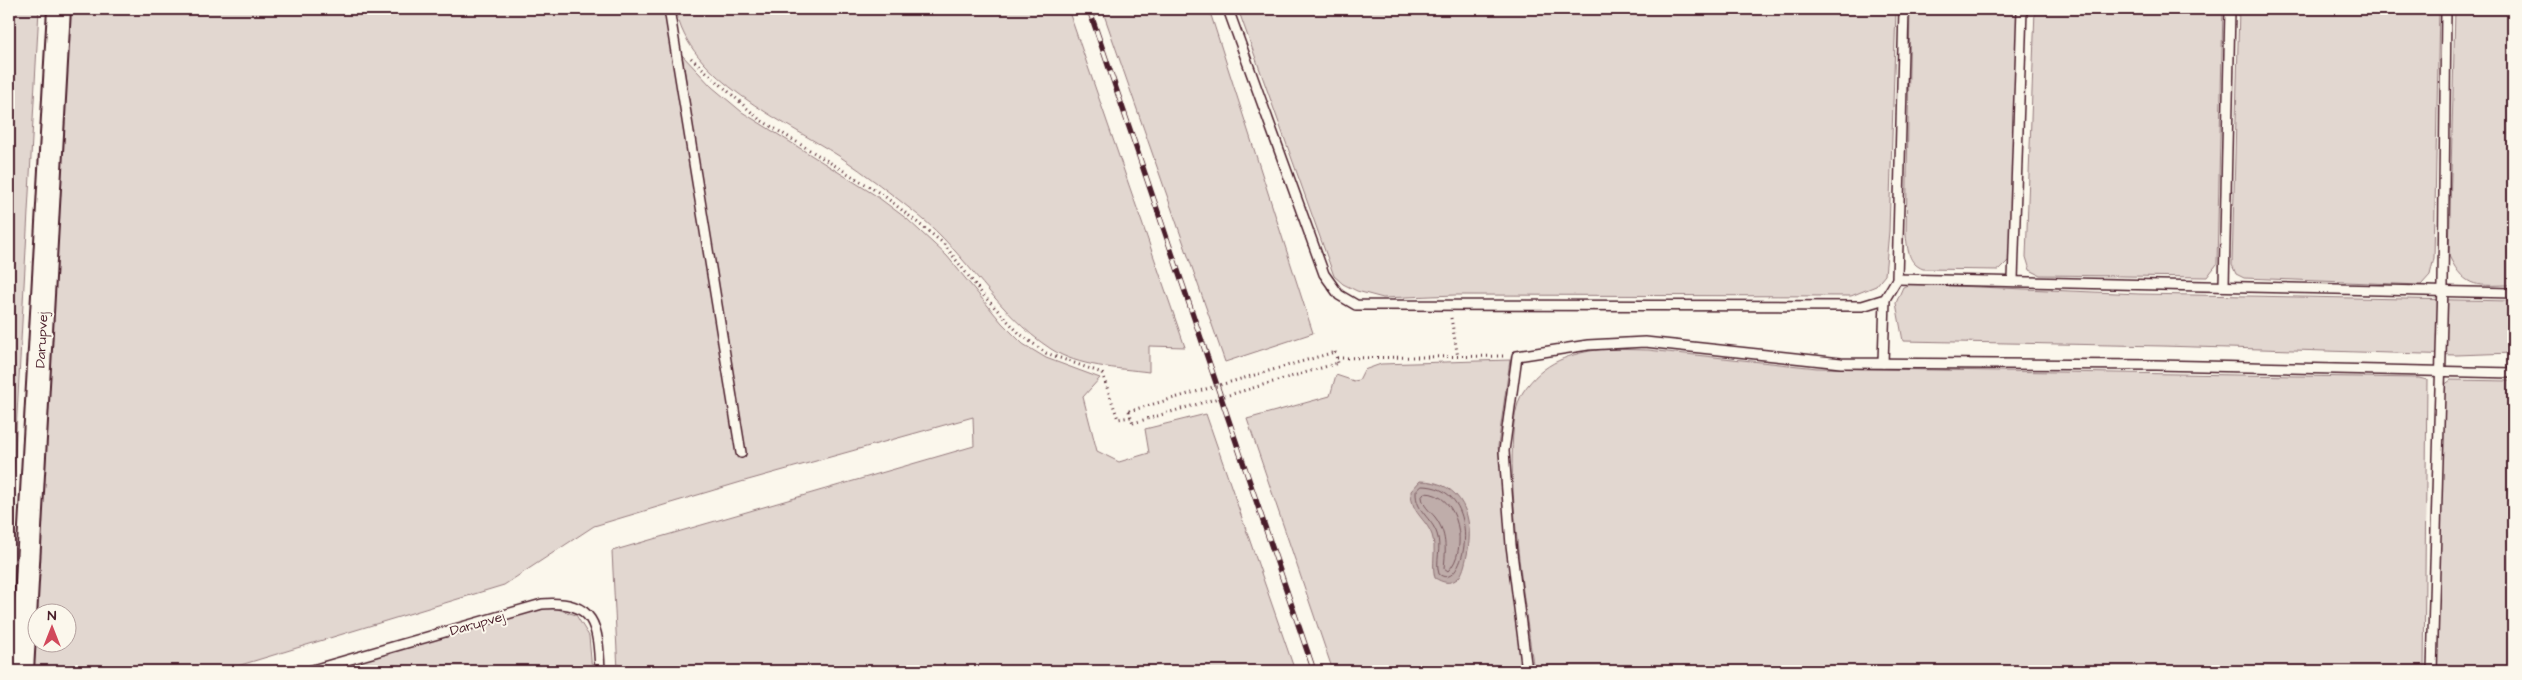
<svg xmlns="http://www.w3.org/2000/svg" width="2522" height="680" viewBox="0 0 2522 680" font-family="'Architects Daughter',sans-serif">
<style>
.green{fill:#e2d7d0;stroke:#967b7e;fill-rule:evenodd}
.water{fill:#bfadaa;stroke:#907477}
.lines{fill:none;stroke-linecap:round;stroke-linejoin:round}
.shore{stroke:#79585e;stroke-width:1}
.service-casing{stroke:#4a1f2b;stroke-width:12}
.tertiary-casing{stroke:#4a1f2b;stroke-width:26}
.path{stroke:#4a1f2b;stroke-width:3;stroke-dasharray:1 4;stroke-linecap:butt}
.service{stroke:#fbf7ec;stroke-width:9}
.tertiary{stroke:#fbf7ec;stroke-width:22}
.rail-casing{stroke:#4a1f2b;stroke-width:5.5}
.rail{stroke:#fbf7ec;stroke-width:4;stroke-dasharray:11;stroke-linecap:butt}
.path-bridge{stroke:#4a1f2b;stroke-width:3;stroke-dasharray:1 4;stroke-linecap:butt}
.labels{text-anchor:middle;stroke-width:4;stroke-linejoin:round;paint-order:stroke}
.street-label{font-size:14px;fill:#4a1f2b;stroke:#fbf7ec}
</style>
<rect width="100%" height="100%" fill="#fbf7ec"/>
<filter id="ink" filterUnits="userSpaceOnUse"><feTurbulence type="fractalNoise" baseFrequency=".02" numOctaves="2"/><feDisplacementMap in="SourceGraphic" scale="10" xChannelSelector="R" yChannelSelector="G"/><feConvolveMatrix kernelMatrix="1 2 1 2 8 2 1 2 1" color-interpolation-filters="sRGB"/></filter>
<g filter="url(#ink)">
<g class="green">
<path d="M9,9H39L9,562Z"/>
<path d="M69,9H666L737,458L744,456L682,55L712,87L742,112L875,195L907,219L947,256L1002,323L1023,344L1046,358L1100,378L1083,397L1097,451L1119,462L1149,453L1145,429L1206,414L1295,671H618L612,551L974,446L973,417L741,482L594,526L504,585L221,671H34ZM38,612H68V642H38Z"/>
<path d="M676,9H1068L1185,347L1149,346V372C1117,368 1079,367 1051,349C997,314 967,254 918,215C893,195 866,174 839,156C786,122 687,79 676,9Z"/>
<path d="M1102,9H1209L1313,333L1225,362Z"/>
<path d="M1238,9H1896L1889,231L1885,275L1876,286L1851,296L1455,295L1383,298L1357,291L1343,284L1334,276Z"/>
<path d="M1910,9H2018L2010,259L1999,270L1923,269C1908,263 1908,250 1906,236Z"/>
<path d="M2035,9H2223L2217,264L2207,277L2040,275L2030,270L2026,257Z"/>
<path d="M2239,9H2439L2434,258L2430,275L2421,285L2244,278L2236,274L2232,265Z"/>
<path d="M2455,9H2513V285C2479,285 2466,291 2449,256Z"/>
<path d="M1910,284L2139,294L2513,301V353L2456,355L2163,346L1903,341L1896,303L1903,287Z"/>
<path d="M1604,349L1648,350L1817,368L2419,378L2427,380L2424,671H1534C1527,617 1496,434 1523,392C1543,362 1570,353 1604,349Z"/>
<path d="M1510,360L1498,446L1523,671H1333L1247,419L1330,396L1336,375L1354,381L1359,380L1364,370L1381,364Z"/>
<path d="M2451,380L2513,381V671H2437L2443,395L2444,385Z"/>
<path d="M542,604L576,615L589,636L592,671H318Z"/>
</g>
<path class="water" d="M1420,481C1463,481 1475,519 1467,555C1465,563 1463,575 1457,579C1449,585 1442,582 1435,578C1431,564 1437,550 1432,535C1425,517 1411,514 1411,491Z"/>
<g class="lines">
<g class="shore">
<path d="M1422,486C1487,486 1465,595 1439,574C1435,561 1442,548 1437,534C1432,518 1415,511 1416,492Z"/>
<path d="M1425,493C1460,493 1469,551 1448,571L1444,568C1446,549 1447,533 1435,517C1429,510 1423,506 1422,497Z"/>
</g>
<g class="service-casing">
<g id="service">
<path d="M669,9L741,453"/>
<path d="M1228,9L1324,274L1339,295L1356,305L1862,306L1885,299L1897,279L1904,9"/>
<path d="M1897,279L2513,293"/>
<path d="M2013,280L2022,9"/>
<path d="M2224,286L2230,9"/>
<path d="M1883,363L1885,299"/>
<path d="M309,671L542,604C596,600 598,626 600,671"/>
<path d="M1527,671L1511,545L1504,451L1517,356L1588,345L1645,342L1841,363L2156,365L2513,373"/>
<path d="M2432,671L2443,284L2446,9"/>
</g>
</g>
<g class="tertiary-casing">
<path id="tertiary" d="M22,671L59,9"/>
</g>
<g class="path">
<path d="M691,58L759,119L883,195L943,243L983,295L1020,334L1046,353L1102,373L1118,419L1131,417"/>
<path d="M1451,318L1458,357"/>
<path d="M1335,352L1338,363"/>
<path d="M1337,358L1504,356"/>
<path d="M1129,411L1133,423"/>
</g>
<use href="#service" class="service"/>
<use href="#tertiary" class="tertiary"/>
<g class="rail-casing">
<path id="rail" d="M1089,9L1314,671"/>
</g>
<use href="#rail" class="rail"/>
<g class="path-bridge">
<path d="M1129,411L1335,352"/>
<path d="M1133,423L1338,363"/>
</g>
</g>
</g>
<g class="labels">
<g class="street-label">
<text transform="translate(41 340) rotate(-87)" y="5">Darupvej</text>
<text transform="translate(477 623) rotate(-16)" y="5">Darupvej</text>
</g>
</g>
<rect width="2522" height="680" fill="none" stroke="#fbf7ec" stroke-width="30"/>
<rect x="15" y="15" width="2492" height="650" fill="none" stroke="#4a1f2b" stroke-width="2" filter="url(#ink)"/>
<g transform="translate(52 628)"><circle r="24" fill="#fbf7ec" stroke="#b4a19f"/>
<path d="M0-4L9 19L0 12L-9 19Z" fill="#d1495b"/>
<text y="-8" font-size="14" font-weight="bold" text-anchor="middle" fill="#4a1f2b">N</text>
</g>
</svg>
